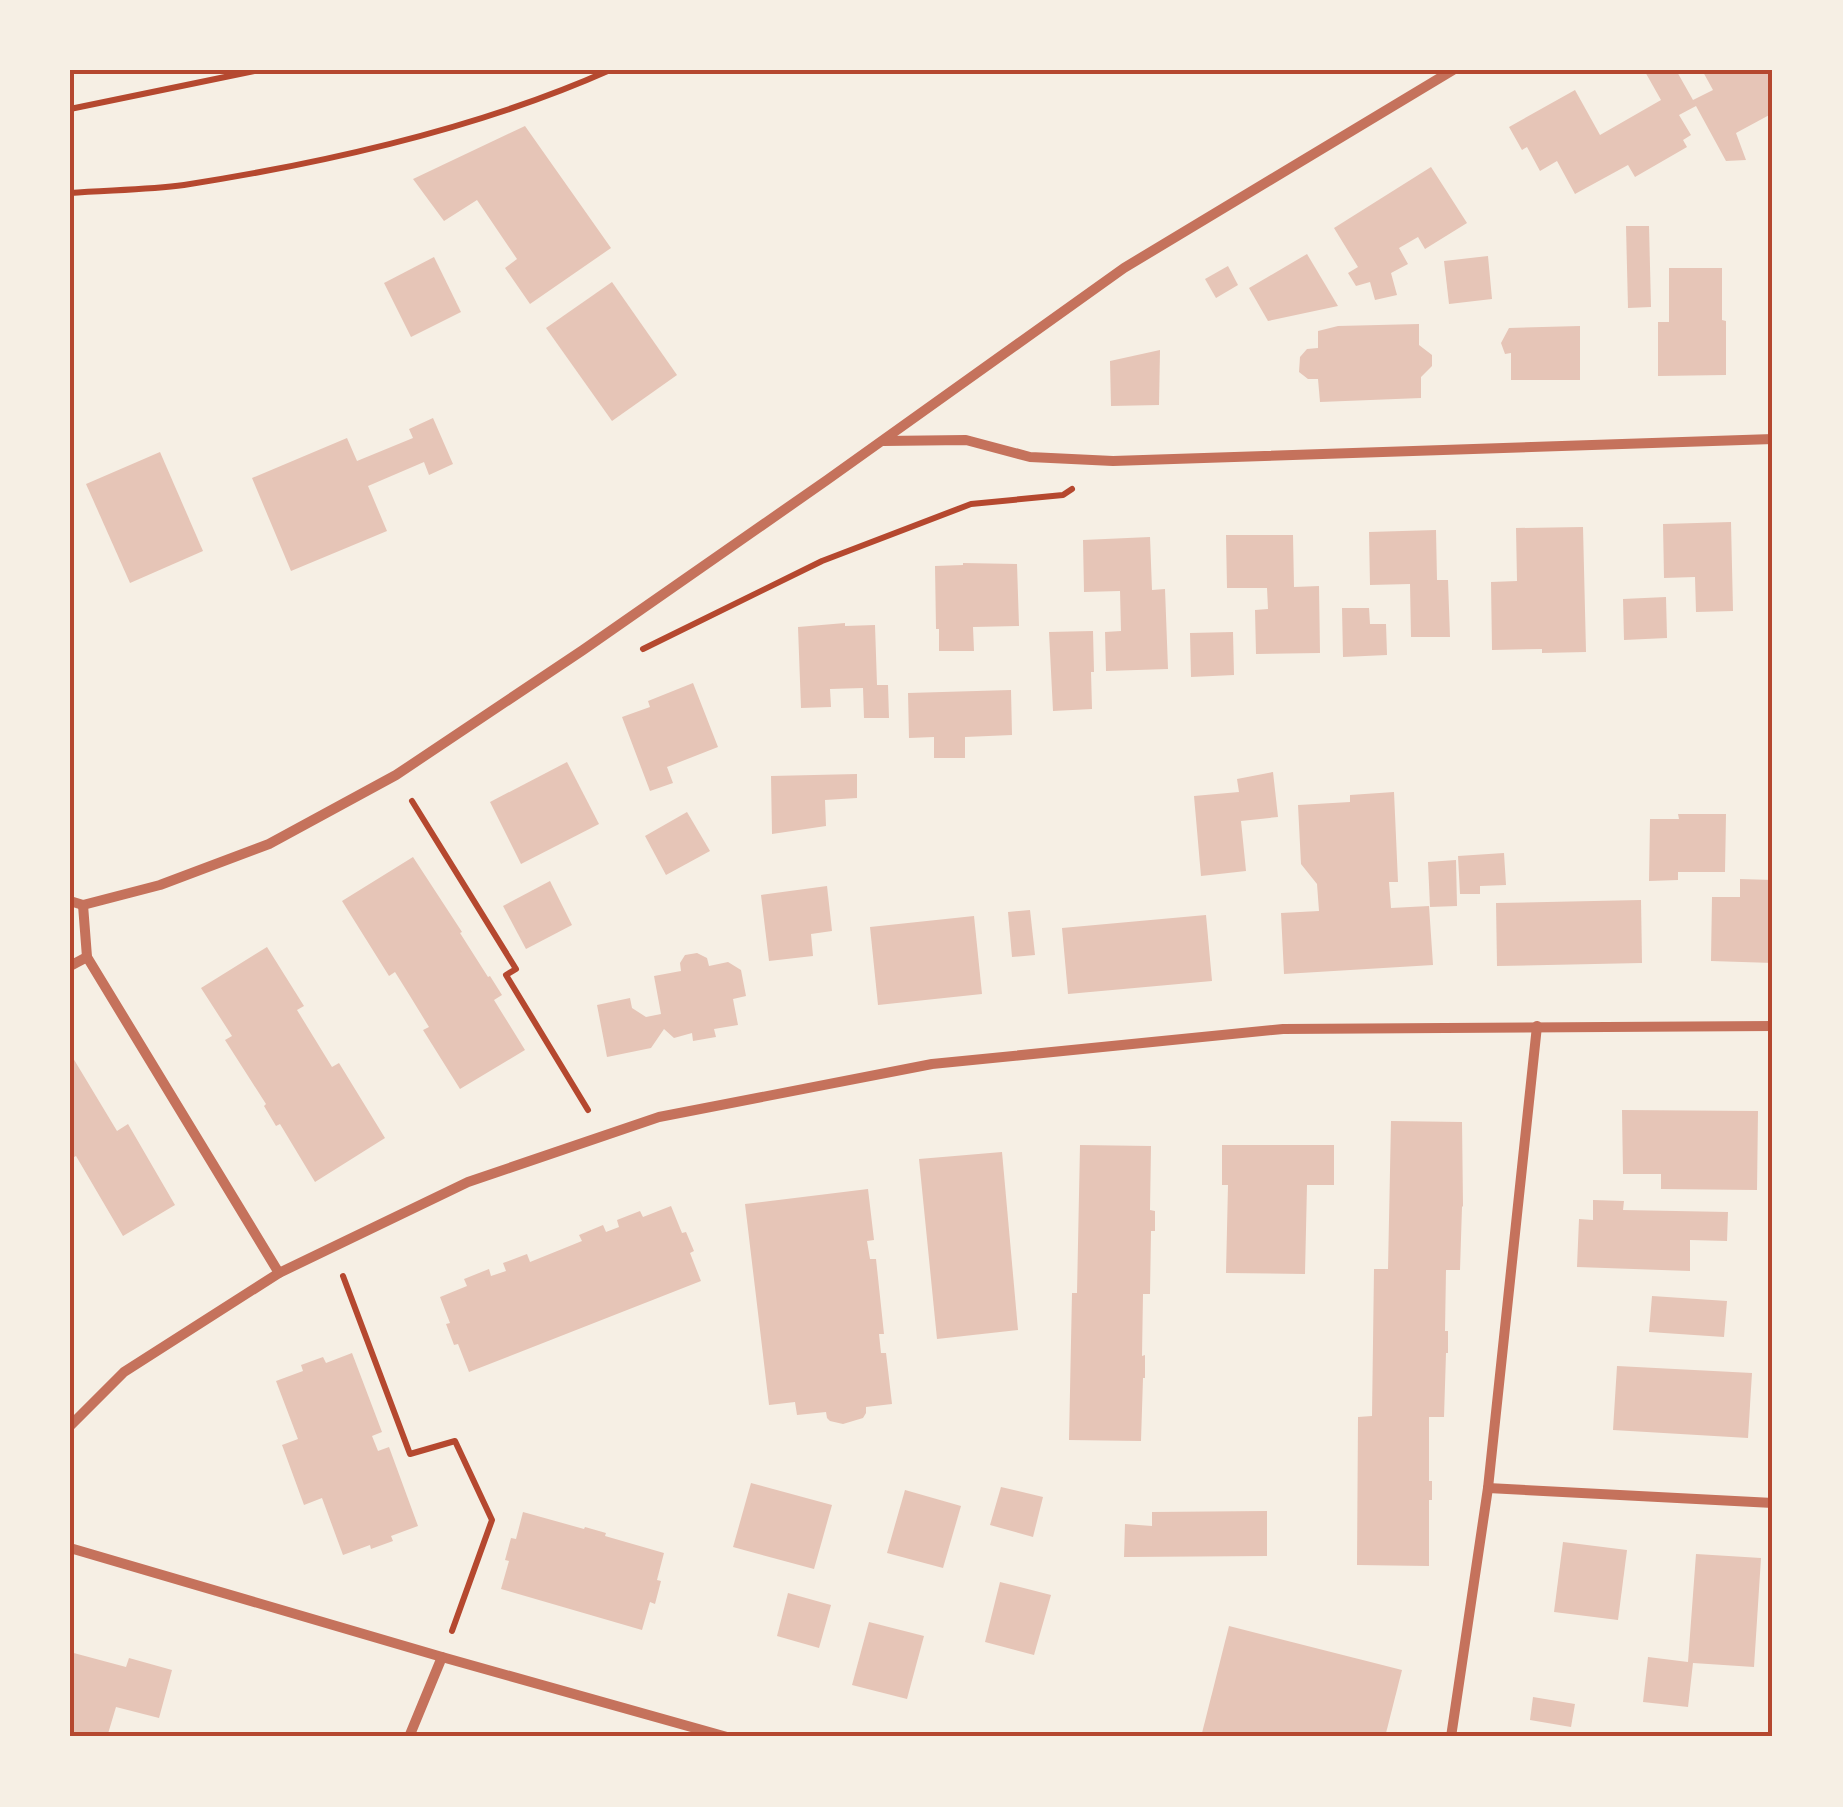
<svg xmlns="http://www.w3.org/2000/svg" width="1843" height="1807" viewBox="0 0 1843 1807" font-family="'Nunito Sans',sans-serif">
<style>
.building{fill:#e6c5b7}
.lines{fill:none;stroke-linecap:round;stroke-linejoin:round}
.path{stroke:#b5482f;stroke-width:6}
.minor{stroke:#c5725c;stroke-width:10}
.neatline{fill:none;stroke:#b5482f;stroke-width:4}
</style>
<rect width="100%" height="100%" fill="#f6efe4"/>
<g class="building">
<path d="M1644,70H1676L1693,100L1713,90L1702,70H1773V113L1736,133L1746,160L1726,161L1696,106L1679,115L1691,135L1683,140L1687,147L1635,177L1628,165L1575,194L1557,161L1540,171L1527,147L1522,150L1509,127L1575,90L1600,135L1661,100Z"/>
<path d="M525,126L611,248L530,304L505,268L517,259L477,200L444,221L413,179Z"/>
<path d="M1431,167L1467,223L1425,249L1418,237L1399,248L1408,264L1391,273L1397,295L1375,300L1370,282L1356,286L1348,273L1358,267L1334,228Z"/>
<path d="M1626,226H1649L1651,307L1628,308Z"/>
<path d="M1307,254L1338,306L1268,321L1249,288Z"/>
<path d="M1488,256L1492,299L1449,304L1444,261Z"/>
<path d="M434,257L461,312L411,337L384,283Z"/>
<path d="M1228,266L1238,285L1216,298L1205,279Z"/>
<path d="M1669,268H1722V320L1726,321V375L1658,376V322H1669Z"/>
<path d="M612,282L677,375L612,421L546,328Z"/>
<path d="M1419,324V345L1432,355V366L1421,377V398L1320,402L1318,379H1308L1299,372L1300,357L1307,349L1318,348V331L1338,326Z"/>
<path d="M1580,326V380H1511V353L1505,354L1501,343L1509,328Z"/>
<path d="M1160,350L1159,405L1111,406L1110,361Z"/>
<path d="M433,418L453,464L429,475L424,462L368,486L387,531L291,571L252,478L347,438L357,461L413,438L409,429Z"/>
<path d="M160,452L203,551L130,583L86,484Z"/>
<path d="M1731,522L1733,611L1696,612L1695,577L1664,578L1663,524Z"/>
<path d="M1583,527L1586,652L1542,653V649L1492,650L1491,582L1517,581L1516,528Z"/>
<path d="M1436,530L1437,580H1448L1450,637H1411L1410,584L1370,585L1369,532Z"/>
<path d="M1226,535H1293L1294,587L1319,586L1320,653L1256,654L1255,610L1268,609L1267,588H1227Z"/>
<path d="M1150,537L1152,590L1165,589L1168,669L1106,671L1105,632L1121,631L1120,591L1084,592L1083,540Z"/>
<path d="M963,563L1017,564L1019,626L973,627L974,651H939V629H936L935,566L963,565Z"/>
<path d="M1666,597L1667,638L1624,640L1623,599Z"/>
<path d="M1342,608H1369L1370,624H1386L1387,655L1343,657Z"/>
<path d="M845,623V626L875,625L877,685H888L889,718H864L863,688L830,689L831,707L801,708L798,627Z"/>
<path d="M1093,631L1094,672H1091L1092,709L1053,711L1049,632Z"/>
<path d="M1233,632L1234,675L1191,677L1190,633Z"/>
<path d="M693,683L718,747L667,767L673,783L650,791L622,717L650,707L648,701Z"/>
<path d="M1011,690L1012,735L965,737V758H934V737L909,738L908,693Z"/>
<path d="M567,762L599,824L521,864L490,802Z"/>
<path d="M1273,772L1278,817L1241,821L1246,871L1201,876L1194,796L1239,792L1237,779Z"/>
<path d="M857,774V798L825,800L826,826L772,834L771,776Z"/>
<path d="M1394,792L1398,882H1389L1391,908L1429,906L1433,965L1284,974L1281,913L1319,911L1317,884L1301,864L1298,805L1350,802V795Z"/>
<path d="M687,812L710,851L666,875L645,836Z"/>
<path d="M1678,814H1726L1725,872H1678V880L1649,881L1650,819H1679Z"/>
<path d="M1504,853L1506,885L1480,886V894H1460L1458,856Z"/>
<path d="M413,857L462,932L460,933L488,977L490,976L502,995L494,1000L525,1050L460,1089L423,1030L429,1027L410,996L395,972L389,976L342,901Z"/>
<path d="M1456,860L1457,906L1430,907L1428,862Z"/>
<path d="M1740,879L1773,880V963L1711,961L1712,897H1740Z"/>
<path d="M550,881L572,925L526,949L503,906Z"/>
<path d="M827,886L832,931L811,934L813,956L769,961L761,895Z"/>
<path d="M1641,900L1642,963L1497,966L1496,903Z"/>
<path d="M1030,910L1035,955L1012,957L1008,912Z"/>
<path d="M1206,915L1212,981L1068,994L1062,928Z"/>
<path d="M974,916L982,994L878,1005L870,927Z"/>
<path d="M267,947L304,1006L297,1010L332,1067L339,1063L385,1138L315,1182L280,1124L276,1126L264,1106L266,1104L225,1040L232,1036L201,988Z"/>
<path d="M697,953L707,958L709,966L728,962L741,970L746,996L733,999L738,1025L714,1029L716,1037L693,1041L692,1033L674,1038L664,1029L651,1048L607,1057L597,1005L630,998L632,1008L646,1017L661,1014L654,976L681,971L680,963L685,955Z"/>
<path d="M70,1053L117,1131L128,1124L175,1205L123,1236L76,1156L70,1159Z"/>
<path d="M1622,1110L1758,1111L1757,1190L1661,1189V1174H1623Z"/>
<path d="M1391,1121L1462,1122L1463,1206L1462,1207L1460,1270H1446L1445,1331H1448V1353H1446L1444,1417H1429V1481H1432V1500H1429V1566L1357,1565L1358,1417L1372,1416L1374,1269H1388Z"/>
<path d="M1080,1145L1151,1146L1150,1210L1155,1211V1231H1151L1150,1294H1143L1142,1356L1145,1355V1378H1143L1141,1441L1069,1440L1072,1293H1077Z"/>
<path d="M1222,1145H1334V1185H1307L1305,1274L1226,1273L1228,1185H1222Z"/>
<path d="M1002,1152L1018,1330L937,1339L919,1159Z"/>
<path d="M868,1189L874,1240L867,1241L870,1259H876L884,1334H879L881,1353H886L892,1404L866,1407V1413L863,1418L843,1424L830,1421L827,1418L826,1412L797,1415L795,1402L769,1405L745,1204Z"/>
<path d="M1593,1200L1624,1201L1623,1210L1728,1212L1727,1241L1690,1240V1271L1577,1267L1579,1219L1593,1220Z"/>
<path d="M671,1206L682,1233L686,1232L694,1251L690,1253L701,1281L469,1372L458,1344L454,1345L446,1324L450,1323L440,1297L467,1286L464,1279L489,1269L491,1276L506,1271L503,1263L527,1254L530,1262L582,1241L579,1235L603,1225L606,1232L619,1227L617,1220L640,1211L643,1217Z"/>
<path d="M1652,1296L1727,1301L1724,1337L1649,1332Z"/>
<path d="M352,1353L382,1432L372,1436L378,1451L389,1447L418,1526L391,1536L393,1541L371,1549L370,1545L343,1555L322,1498L304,1505L282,1445L298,1439L276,1381L303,1371L301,1365L323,1357L326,1363Z"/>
<path d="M1617,1366L1752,1373L1748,1438L1613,1430Z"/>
<path d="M751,1483L832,1505L814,1569L733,1547Z"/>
<path d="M1001,1487L1043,1497L1033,1537L990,1525Z"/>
<path d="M905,1490L961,1506L943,1568L887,1553Z"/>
<path d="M1267,1511V1556L1124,1557L1125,1524L1152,1526V1512Z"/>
<path d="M523,1512L584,1529L585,1527L606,1533L605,1536L664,1553L657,1580L661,1581L655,1604L650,1602L642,1630L501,1589L509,1561L505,1560L511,1538L516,1539Z"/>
<path d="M1563,1542L1627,1550L1618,1620L1554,1612Z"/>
<path d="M1696,1554L1761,1558L1754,1667L1693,1663L1688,1707L1643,1702L1648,1657L1688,1662Z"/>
<path d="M1000,1582L1051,1595L1034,1655L985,1642Z"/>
<path d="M788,1593L831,1605L819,1648L777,1636Z"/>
<path d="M869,1622L924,1636L907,1699L852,1685Z"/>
<path d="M1229,1626L1402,1670L1385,1737H1201Z"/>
<path d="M70,1652L126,1667L129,1658L172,1670L159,1718L116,1707L107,1737H70Z"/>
<path d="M1533,1697L1575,1704L1571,1727L1530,1720Z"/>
</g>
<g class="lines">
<g class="path">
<path d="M70,109L259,70"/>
<path d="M70,193C108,190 147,190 184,185C325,163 480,128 610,70"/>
<path d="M643,649L822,561L971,504L1063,495L1072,489"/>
<path d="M412,801L516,969L506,975L588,1110"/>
<path d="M343,1276L410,1454L455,1441L492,1520L452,1631"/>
</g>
<g class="minor">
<path d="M883,441L966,440L1030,457L1113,461L1773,439"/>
<path d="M70,901L83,905L160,885L269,844L396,775L583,650L827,480L1124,268L1453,70"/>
<path d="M83,905L87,957L279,1273"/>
<path d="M70,966L87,957"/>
<path d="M70,1426L124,1372L279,1273L468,1182L659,1117L932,1064L1283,1029L1773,1026"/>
<path d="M1488,1488L1773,1503"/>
<path d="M70,1548L442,1657L727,1737"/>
<path d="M409,1737L442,1657"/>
<path d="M1451,1737L1488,1488L1537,1026"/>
</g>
</g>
<rect width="1843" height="1807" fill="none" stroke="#f6efe4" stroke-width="145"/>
<rect x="72" y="72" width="1698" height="1662" class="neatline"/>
</svg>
